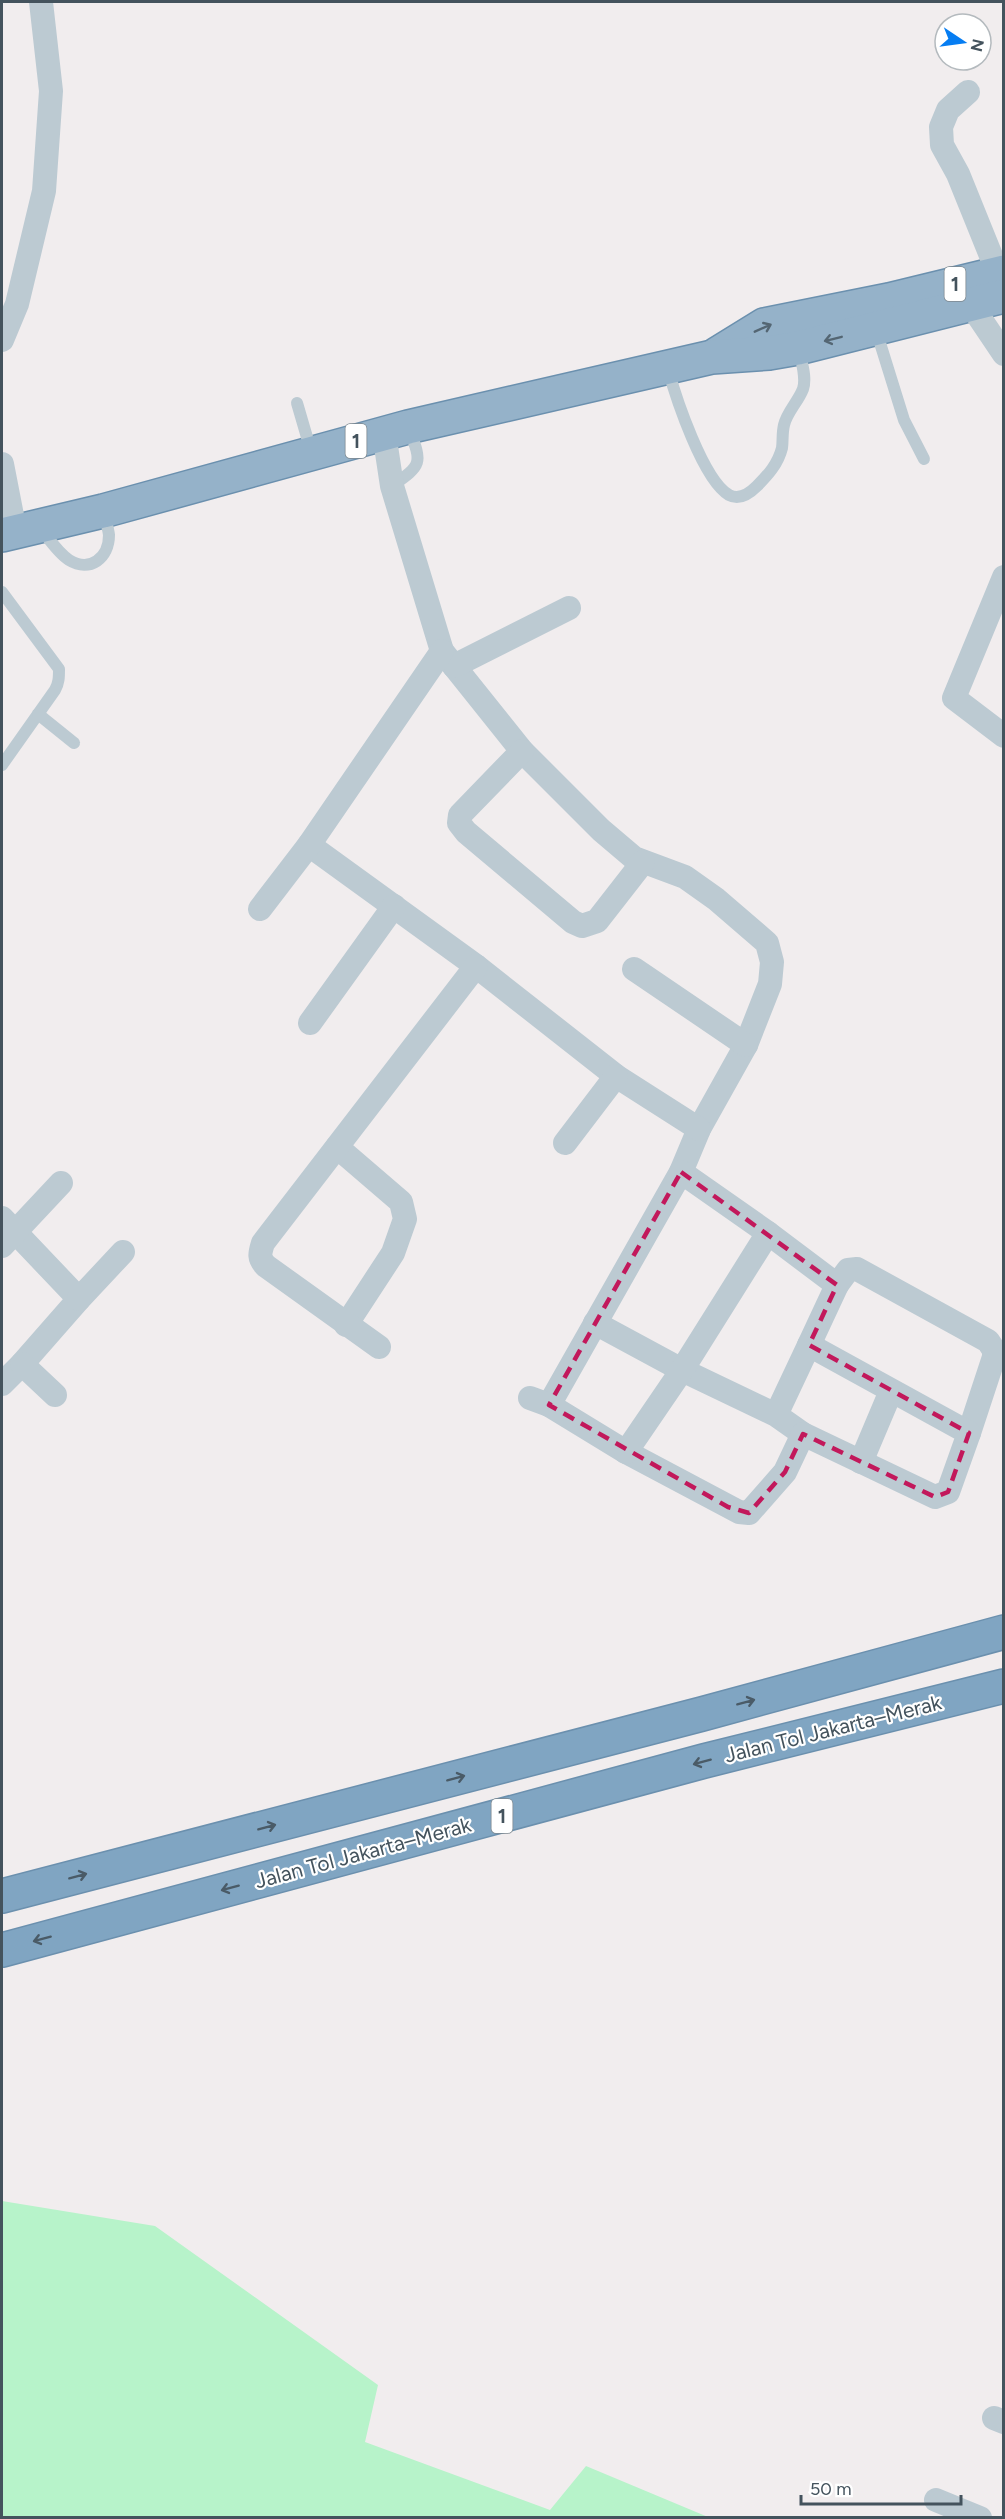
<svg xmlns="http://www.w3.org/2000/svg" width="1005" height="2519" viewBox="0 0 1005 2519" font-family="Figtree,sans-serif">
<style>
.green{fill:#b7f3ca}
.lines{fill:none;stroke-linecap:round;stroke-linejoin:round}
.trunk-casing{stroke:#6b90ae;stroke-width:36}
.motorway-casing{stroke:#6b90ae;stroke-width:36}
.service{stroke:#bccad2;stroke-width:12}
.minor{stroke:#bccad2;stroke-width:24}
.trunk{stroke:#95b2c9;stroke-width:33}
.motorway{stroke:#80a5c2;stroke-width:33}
.oneway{stroke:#546673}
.oneway2{stroke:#4a5b67}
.marked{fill:none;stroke:#c2185b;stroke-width:4.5;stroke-dasharray:12 8;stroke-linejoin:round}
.labels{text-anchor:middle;stroke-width:4.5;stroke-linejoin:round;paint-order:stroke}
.shield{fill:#fff;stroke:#7c878e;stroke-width:1.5}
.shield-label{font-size:20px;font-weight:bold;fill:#44535d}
.street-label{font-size:21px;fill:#44535d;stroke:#fff}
</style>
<rect width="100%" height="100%" fill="#f1edee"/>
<path class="green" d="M2,2201L155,2226L378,2385L365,2442L550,2510L586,2466L708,2517H2Z"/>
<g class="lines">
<g class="trunk-casing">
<g id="trunk">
<path d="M717,354L764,325L889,300L1004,272"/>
<path d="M2,535L103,511L408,427L712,357L769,353L798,348L1004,296"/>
</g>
</g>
<g class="motorway-casing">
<g id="motorway">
<path d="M2,1896L702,1714L1004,1632"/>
<path d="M2,1950L704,1761L1004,1686"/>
</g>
</g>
<g class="service">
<path d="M876,330L904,420L924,459"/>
<path d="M668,369C676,398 703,480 729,495C740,501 750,493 757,486C768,475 778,464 782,448C783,441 782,433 784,425C787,412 798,402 803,389C807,377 801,361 799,349"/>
<path d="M297,403L311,451"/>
<path d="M392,486C423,464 422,464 409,428"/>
<path d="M41,529C49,539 58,553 69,560C90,573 109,558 109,535C108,527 105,519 104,512"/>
<path d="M2,592L59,669C59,677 59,683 55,690L2,765"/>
<path d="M38,714L74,743"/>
</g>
<g class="minor">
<path d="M968,92L948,110L941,127L942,145L958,174L998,273"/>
<path d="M971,305L1004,354"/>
<path d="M2,340L17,304L44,191L51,91L41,2"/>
<path d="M384,433L392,486L442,651L522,751L601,830L634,858L685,877L716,899L767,943L772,962L770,984L746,1045L699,1129L681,1172L549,1405"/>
<path d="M2,464L15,531"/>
<path d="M1004,577L954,698L1004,736"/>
<path d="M454,666L569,608"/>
<path d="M522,751L460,815L459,823L466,832L573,922L582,926L597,921L643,862"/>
<path d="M309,845L476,966L616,1076L699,1129"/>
<path d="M260,909L309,845L442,651"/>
<path d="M634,969L746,1045"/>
<path d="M310,1023L394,906"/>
<path d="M565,1143L616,1076"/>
<path d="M337,1147L401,1202L405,1219L393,1253L346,1325"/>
<path d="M2,1218L79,1299L22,1364L2,1384"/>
<path d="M768,1233L837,1285L809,1345"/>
<path d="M2,1246L61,1183"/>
<path d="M837,1285L848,1270L857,1269L988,1341L994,1350V1357L969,1433"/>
<path d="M79,1299L123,1252"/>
<path d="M595,1323L682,1370L776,1415L803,1434L935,1497L948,1492L969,1433L809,1345L776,1415"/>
<path d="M379,1347L266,1266C258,1258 260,1253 263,1243L476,966"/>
<path d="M22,1364L55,1395"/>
<path d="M530,1398L549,1405L626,1452L739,1512L749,1513L785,1472L803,1434"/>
<path d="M626,1452L682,1370L768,1233L681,1172"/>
<path d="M861,1462L891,1391"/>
<path d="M994,2418L1004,2422"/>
<path d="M936,2500L980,2518"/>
</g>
<use href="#trunk" class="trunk"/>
<use href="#motorway" class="motorway"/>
</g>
<defs><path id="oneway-shaft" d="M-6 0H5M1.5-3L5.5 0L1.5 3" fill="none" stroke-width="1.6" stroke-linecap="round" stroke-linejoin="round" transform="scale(1.5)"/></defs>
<g class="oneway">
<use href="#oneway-shaft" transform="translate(763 328) rotate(-24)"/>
<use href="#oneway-shaft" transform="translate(833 339) rotate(166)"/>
</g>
<g class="oneway2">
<use href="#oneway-shaft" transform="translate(746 1702) rotate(-15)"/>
<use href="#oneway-shaft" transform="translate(702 1762) rotate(165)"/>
<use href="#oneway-shaft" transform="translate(456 1778) rotate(-15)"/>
<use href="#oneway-shaft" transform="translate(267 1827) rotate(-15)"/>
<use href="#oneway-shaft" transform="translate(78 1876) rotate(-15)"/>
<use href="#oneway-shaft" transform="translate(230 1888) rotate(165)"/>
<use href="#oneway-shaft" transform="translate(42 1939) rotate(165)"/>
</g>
<path class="marked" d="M681,1172L837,1285L809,1345L969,1433L948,1492L935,1497L803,1434L785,1472L749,1513L728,1507L549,1405Z"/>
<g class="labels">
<g class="shield">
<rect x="944.5" y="267" width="21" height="34" rx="4.5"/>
<rect x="345.5" y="424" width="21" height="34" rx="4.5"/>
<rect x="491.5" y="1799" width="21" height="34" rx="4.5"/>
</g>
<g class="shield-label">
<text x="955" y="291">1</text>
<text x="356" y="448">1</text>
<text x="502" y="1823">1</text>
</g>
<g class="street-label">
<text transform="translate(833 1729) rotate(-14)" y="7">Jalan Tol Jakarta–Merak</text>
<text transform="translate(363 1853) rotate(-15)" y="7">Jalan Tol Jakarta–Merak</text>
</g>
</g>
<rect width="1005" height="2519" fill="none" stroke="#44535d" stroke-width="6"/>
<g transform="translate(963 42) rotate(103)"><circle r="28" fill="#ffffff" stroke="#b4babe" stroke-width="1.5"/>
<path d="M0-4.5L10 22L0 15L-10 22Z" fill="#067df2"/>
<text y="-9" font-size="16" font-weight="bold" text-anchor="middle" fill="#44535d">N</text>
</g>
<path d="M801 2495v9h160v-9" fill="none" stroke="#44535d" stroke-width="3"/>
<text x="810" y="2495" font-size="18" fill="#44535d" stroke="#ffffff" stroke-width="4.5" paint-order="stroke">50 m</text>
</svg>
